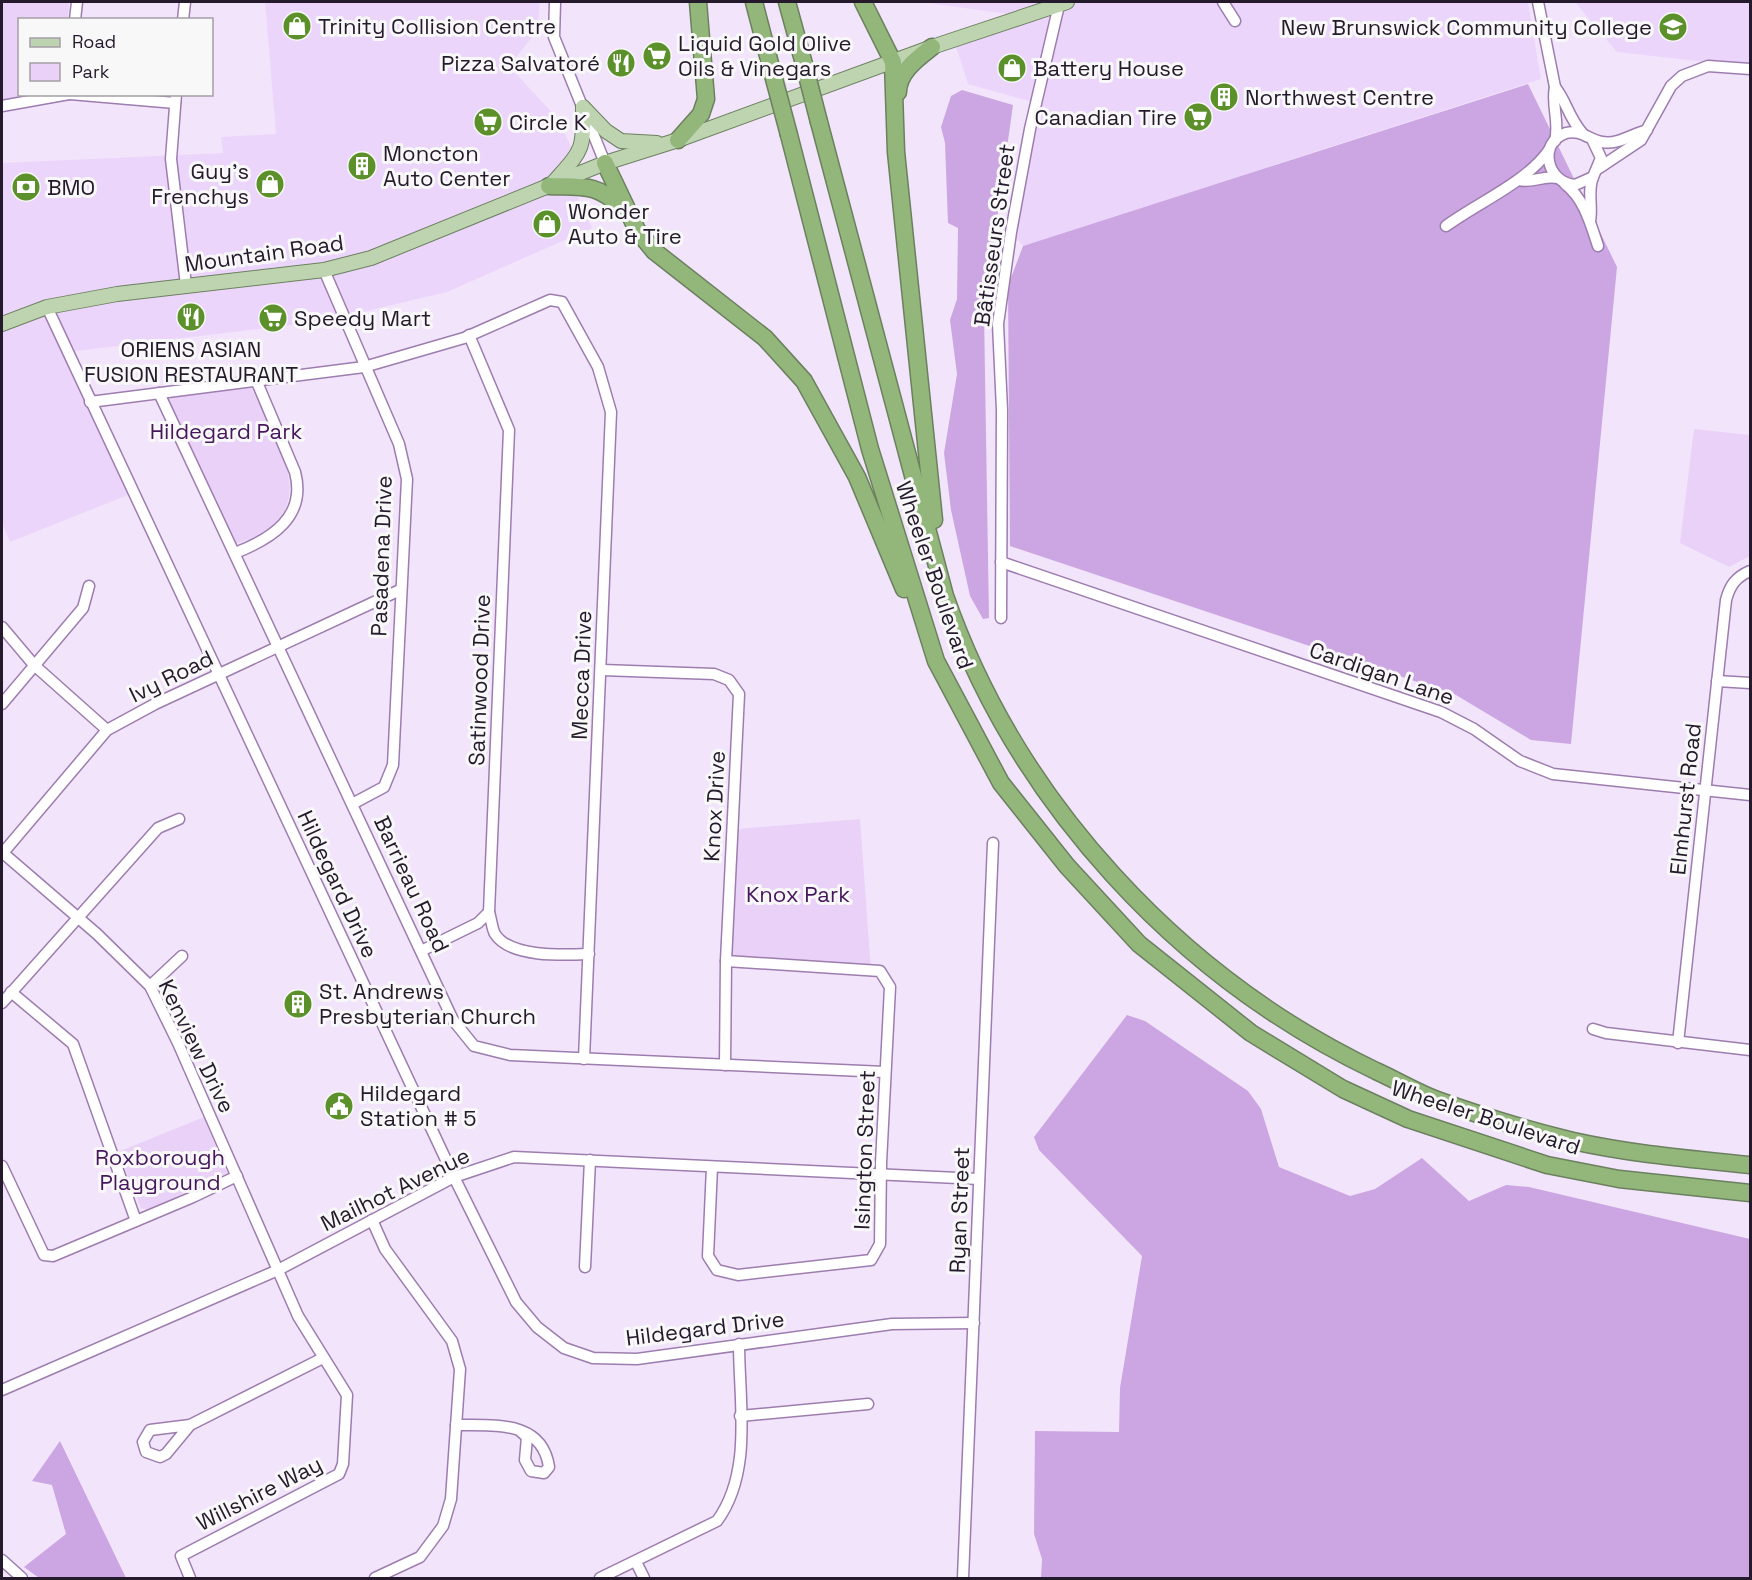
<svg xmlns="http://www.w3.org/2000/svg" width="1752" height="1580" viewBox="0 0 1752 1580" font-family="'Space Grotesk',sans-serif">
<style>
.built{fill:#ecd5fa}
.green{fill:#e9d1f8}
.forest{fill:#cca6e2}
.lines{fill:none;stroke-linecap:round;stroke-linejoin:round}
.minor-casing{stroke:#9d7daf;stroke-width:13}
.major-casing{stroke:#6c805f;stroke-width:16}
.highway-casing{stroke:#6c805f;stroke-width:19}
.minor{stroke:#fff;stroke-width:10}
.major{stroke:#bed4b0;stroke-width:14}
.highway{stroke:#93b77b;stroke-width:16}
.highway-bridge-casing{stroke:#6c805f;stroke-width:19;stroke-linecap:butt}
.highway-bridge{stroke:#93b77b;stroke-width:16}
.labels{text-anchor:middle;stroke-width:6;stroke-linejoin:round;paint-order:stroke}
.poi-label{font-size:22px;fill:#25192c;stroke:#f8f8f8;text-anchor:start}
.street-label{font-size:22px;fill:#25192c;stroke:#f8f8f8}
.park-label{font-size:22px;fill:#46175c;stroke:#f8f8f8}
</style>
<rect width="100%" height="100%" fill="#f2e5fb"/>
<g class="built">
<path d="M265,2H540L537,31L509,66L558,119L576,157L573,187L592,228L447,292L325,321L68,352L133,493L10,542L2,523V163L223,153L221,137L276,134Z"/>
<path d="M920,2H1528L1541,79L1023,246L1011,232L1036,103L968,84L954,40L1024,16Z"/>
<path d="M1575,2H1750V67L1617,52Z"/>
</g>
<g class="green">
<path d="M2,2H69L68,19L20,20V94L46,95L2,101Z"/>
<path d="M250,385C278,448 330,514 235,544L164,396Z"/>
<path d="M1694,429L1750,435V556L1729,567L1680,543Z"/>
<path d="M860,819L871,970L726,961L737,829Z"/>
<path d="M204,1117L227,1173L148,1210L141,1208L118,1152Z"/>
</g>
<g class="forest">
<path d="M1528,84L1617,267L1571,744L1531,740L1456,695L1010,546L1008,286L1023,246Z"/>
<path d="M962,90L1013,105L984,312L989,618L983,619L970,596L951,510L944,453L957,374L950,320L957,299L958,228L948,223L945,143L941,127L951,96Z"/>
<path d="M1127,1015L1145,1021L1248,1091L1261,1109L1279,1167L1350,1196L1375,1189L1422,1158L1469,1201L1506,1185L1529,1187L1750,1239V1578H1041L1042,1559L1034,1534L1035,1431L1119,1432L1120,1388L1142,1256L1039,1150L1034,1137Z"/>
<path d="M60,1441L126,1578H39L24,1567L66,1534L52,1485L32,1481Z"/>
</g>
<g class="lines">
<g class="minor-casing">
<g id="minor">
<path d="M555,2L554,37L605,163"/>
<path d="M1223,2L1235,21"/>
<path d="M1538,2L1555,87C1551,105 1560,122 1555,141"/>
<path d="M75,20L77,2"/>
<path d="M183,20L185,2"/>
<path d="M1555,87C1567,102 1568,117 1583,134"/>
<path d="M70,94L175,103"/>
<path d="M176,94L171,159L186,285"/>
<path d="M2,106L69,94"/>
<path d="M1592,139L1601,158L1593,177L1575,185C1547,183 1537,143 1566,133C1581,129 1589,140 1602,142C1618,145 1632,134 1647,130"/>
<path d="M1599,168L1641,140L1671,86L1682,76L1708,66L1750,69"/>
<path d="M1519,180C1531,184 1543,175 1556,178"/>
<path d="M1565,184C1584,198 1591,225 1598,246"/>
<path d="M1590,221C1593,206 1587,192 1593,177"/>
<path d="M1446,226C1479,202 1527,182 1549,150"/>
<path d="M324,270L399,444L407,479L393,765L384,787L354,803"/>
<path d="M47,307L454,1177L516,1302L537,1327L564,1348L593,1358L637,1359L892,1324L974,1323"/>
<path d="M469,335L509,430L489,912C491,918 492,929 495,934C510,958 565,955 589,954"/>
<path d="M159,393L453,1020L474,1046L510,1055L885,1072"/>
<path d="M90,402L364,367L464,338L550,300L562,302L598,367L611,412L584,1059"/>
<path d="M235,553C271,539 307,517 295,472L256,380"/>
<path d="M1001,562L1441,712L1474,729L1520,761L1553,774L1750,795"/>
<path d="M1001,618L1002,410L998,324L1011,232L1030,129L1059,5"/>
<path d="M2,627L34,665L107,730"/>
<path d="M602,670L714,674L729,680L739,694L726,961L725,1065"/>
<path d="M1717,681L1750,683"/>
<path d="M2,704L83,608L89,586"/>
<path d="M3,853L97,934L150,986L178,1043L298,1316L347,1395L343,1464L339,1474L181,1556L190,1578"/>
<path d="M2,854L107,730L155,704L400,590"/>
<path d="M421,951L478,923L489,912"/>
<path d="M150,986L182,956"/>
<path d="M11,992L73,1044L136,1221"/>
<path d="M2,1003L158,828L179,819"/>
<path d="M1593,1029L1606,1033L1750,1050"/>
<path d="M1678,1043L1726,600C1730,585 1736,577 1750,571"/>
<path d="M2,1166L44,1255L53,1256L193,1197L237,1176"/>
<path d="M712,1167L708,1256L717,1270L738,1275L871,1260L880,1244L881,1163L890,987L880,971L726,961"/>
<path d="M372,1220L385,1249L452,1341L460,1369L451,1499L443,1526L420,1557L375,1578"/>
<path d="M585,1267L590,1160"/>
<path d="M2,1390L278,1270L454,1177L514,1157L979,1179"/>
<path d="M740,1416L868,1404"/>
<path d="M190,1425L166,1454L160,1457L146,1452L143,1442L150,1430L190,1425L323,1358"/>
<path d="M456,1425C493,1426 542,1419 549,1467L544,1473L531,1471L525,1460L527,1437L519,1430"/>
<path d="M2,1560L22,1578"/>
<path d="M636,1562L644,1578"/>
<path d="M600,1578L717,1521C753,1472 739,1402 739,1344"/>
<path d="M963,1578L993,843"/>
</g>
</g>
<g class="major-casing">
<g id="major">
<path d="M583,107L606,131L621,141L657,143"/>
<path d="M552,184C582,150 584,152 583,107"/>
<path d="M2,324L47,307L117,294L324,270L371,258L605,163L678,140L932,47L1067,2"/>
</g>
</g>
<g class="highway-casing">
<g id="highway">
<path d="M754,2L773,75"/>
<path d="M787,2L804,64"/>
<path d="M863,2L893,62L896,152L934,520"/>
<path d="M898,92C898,72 918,58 932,47"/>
<path d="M819,122L945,596C1017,802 1179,977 1376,1071C1396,1080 1416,1092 1437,1100C1481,1116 1528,1130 1573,1141C1631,1154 1692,1159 1750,1165"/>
<path d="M789,135L870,449L936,661L1001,783L1067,866L1139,944L1251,1033L1343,1089L1408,1119L1547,1165L1619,1179L1750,1193"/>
<path d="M678,140L701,114L706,99L698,2"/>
<path d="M605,163L637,230L654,251L765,338L804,381L857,477L904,589"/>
<path d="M549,186C582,187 597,183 621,207"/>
</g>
</g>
<use href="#minor" class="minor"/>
<use href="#major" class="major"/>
<use href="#highway" class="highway"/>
<g class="highway-bridge-casing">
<g id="highway-bridge">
<path d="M804,64L819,122"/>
<path d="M773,75L789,135"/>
</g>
</g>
<use href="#highway-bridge" class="highway-bridge"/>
</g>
<defs>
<g id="shop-disc" transform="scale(1.5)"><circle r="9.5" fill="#5b902a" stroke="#f8f8f8"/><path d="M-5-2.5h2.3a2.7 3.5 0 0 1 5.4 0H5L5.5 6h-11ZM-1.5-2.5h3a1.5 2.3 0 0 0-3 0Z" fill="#fff"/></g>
<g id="university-disc" transform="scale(1.5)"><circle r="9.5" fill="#5b902a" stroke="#f8f8f8"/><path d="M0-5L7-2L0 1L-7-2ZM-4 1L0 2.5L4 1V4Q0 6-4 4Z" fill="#fff"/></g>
<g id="supermarket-disc" transform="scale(1.5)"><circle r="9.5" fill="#5b902a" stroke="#f8f8f8"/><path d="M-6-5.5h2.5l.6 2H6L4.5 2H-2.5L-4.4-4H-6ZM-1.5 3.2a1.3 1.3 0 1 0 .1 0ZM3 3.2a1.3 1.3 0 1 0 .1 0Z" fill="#fff"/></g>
<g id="restaurant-disc" transform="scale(1.5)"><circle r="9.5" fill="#5b902a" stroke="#f8f8f8"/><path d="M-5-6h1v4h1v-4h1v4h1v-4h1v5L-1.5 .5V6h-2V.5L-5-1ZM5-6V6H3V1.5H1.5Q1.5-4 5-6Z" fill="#fff"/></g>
<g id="building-disc" transform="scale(1.5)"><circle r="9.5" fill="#5b902a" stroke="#f8f8f8"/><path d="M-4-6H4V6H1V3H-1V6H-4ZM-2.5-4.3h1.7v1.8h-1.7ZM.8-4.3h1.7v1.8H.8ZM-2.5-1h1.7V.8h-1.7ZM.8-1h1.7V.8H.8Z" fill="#fff"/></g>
<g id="bank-disc" transform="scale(1.5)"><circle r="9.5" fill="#5b902a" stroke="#f8f8f8"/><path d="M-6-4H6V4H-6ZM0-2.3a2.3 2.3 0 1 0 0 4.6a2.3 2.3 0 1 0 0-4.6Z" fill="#fff"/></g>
<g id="civic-disc" transform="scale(1.5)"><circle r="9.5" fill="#5b902a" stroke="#f8f8f8"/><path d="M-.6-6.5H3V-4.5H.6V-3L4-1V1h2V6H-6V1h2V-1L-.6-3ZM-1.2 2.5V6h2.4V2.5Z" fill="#fff"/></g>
</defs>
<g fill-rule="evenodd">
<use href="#shop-disc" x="297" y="26"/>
<use href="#university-disc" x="1673" y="27"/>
<use href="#supermarket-disc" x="657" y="56"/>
<use href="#restaurant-disc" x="621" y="63"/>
<use href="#shop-disc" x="1012" y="68"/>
<use href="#building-disc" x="1224" y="97"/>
<use href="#supermarket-disc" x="1198" y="117"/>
<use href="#supermarket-disc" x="488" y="122"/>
<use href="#building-disc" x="362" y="166"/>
<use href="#shop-disc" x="270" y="184"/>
<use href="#bank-disc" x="26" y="187"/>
<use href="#shop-disc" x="547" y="224"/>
<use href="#restaurant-disc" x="191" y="317"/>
<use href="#supermarket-disc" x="273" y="318"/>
<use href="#building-disc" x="298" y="1004"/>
<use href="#civic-disc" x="339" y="1106"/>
</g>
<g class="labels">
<g class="poi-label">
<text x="318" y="34">Trinity Collision Centre</text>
<text x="1652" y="35" text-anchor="end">New Brunswick Community College</text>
<text x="678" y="51">Liquid Gold Olive<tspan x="678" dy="25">Oils &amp; Vinegars</tspan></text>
<text x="600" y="71" text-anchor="end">Pizza Salvatoré</text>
<text x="1033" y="76">Battery House</text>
<text x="1245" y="105">Northwest Centre</text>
<text x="1177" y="125" text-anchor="end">Canadian Tire</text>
<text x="509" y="130">Circle K</text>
<text x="383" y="161">Moncton<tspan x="383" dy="25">Auto Center</tspan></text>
<text x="249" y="179" text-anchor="end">Guy's<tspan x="249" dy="25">Frenchys</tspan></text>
<text x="47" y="195">BMO</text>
<text x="568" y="219">Wonder<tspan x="568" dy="25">Auto &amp; Tire</tspan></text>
<text x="294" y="326">Speedy Mart</text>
<text x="191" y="357" text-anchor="middle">ORIENS ASIAN<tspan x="191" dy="25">FUSION RESTAURANT</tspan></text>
<text x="319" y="999">St. Andrews<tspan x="319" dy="25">Presbyterian Church</tspan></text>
<text x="360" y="1101">Hildegard<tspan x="360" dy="25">Station # 5</tspan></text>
</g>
<g class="street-label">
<text transform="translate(994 235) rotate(-82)" y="8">Bâtisseurs Street</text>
<text transform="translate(264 253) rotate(-8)" y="8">Mountain Road</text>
<text transform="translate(381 556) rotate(-88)" y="8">Pasadena Drive</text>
<text transform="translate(935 575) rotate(71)" y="8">Wheeler Boulevard</text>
<text transform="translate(1382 673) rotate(19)" y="8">Cardigan Lane</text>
<text transform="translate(581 675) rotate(-88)" y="8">Mecca Drive</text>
<text transform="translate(171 676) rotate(-26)" y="8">Ivy Road</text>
<text transform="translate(479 680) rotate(-88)" y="8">Satinwood Drive</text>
<text transform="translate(1685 799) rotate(-84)" y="8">Elmhurst Road</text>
<text transform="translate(714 806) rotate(-87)" y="8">Knox Drive</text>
<text transform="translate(338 884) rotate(65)" y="8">Hildegard Drive</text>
<text transform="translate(412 884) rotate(65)" y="8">Barrieau Road</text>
<text transform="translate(197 1046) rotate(64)" y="8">Kenview Drive</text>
<text transform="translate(1486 1117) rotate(18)" y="8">Wheeler Boulevard</text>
<text transform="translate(864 1150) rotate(-88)" y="8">Isington Street</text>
<text transform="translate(395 1189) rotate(-26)" y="8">Mailhot Avenue</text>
<text transform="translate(959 1210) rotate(-88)" y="8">Ryan Street</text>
<text transform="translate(705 1328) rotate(-7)" y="8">Hildegard Drive</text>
<text transform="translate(259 1493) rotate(-27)" y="8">Willshire Way</text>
</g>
<g class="park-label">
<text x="226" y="439">Hildegard Park</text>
<text x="798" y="902">Knox Park</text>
<text x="160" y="1165">Roxborough<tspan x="160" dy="25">Playground</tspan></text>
</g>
</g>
<rect width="1752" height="1580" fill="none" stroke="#25192c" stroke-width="6"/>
<rect x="18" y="18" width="195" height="78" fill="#f8f8f8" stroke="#a49fa6" stroke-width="1.5"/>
<rect x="30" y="38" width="30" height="9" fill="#bed4b0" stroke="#a49fa6" stroke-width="1.5"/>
<text x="72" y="48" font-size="18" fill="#25192c">Road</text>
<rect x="30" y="63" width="30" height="18" fill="#e9d1f8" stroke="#a49fa6" stroke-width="1.5"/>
<text x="72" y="78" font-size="18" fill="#25192c">Park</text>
</svg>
